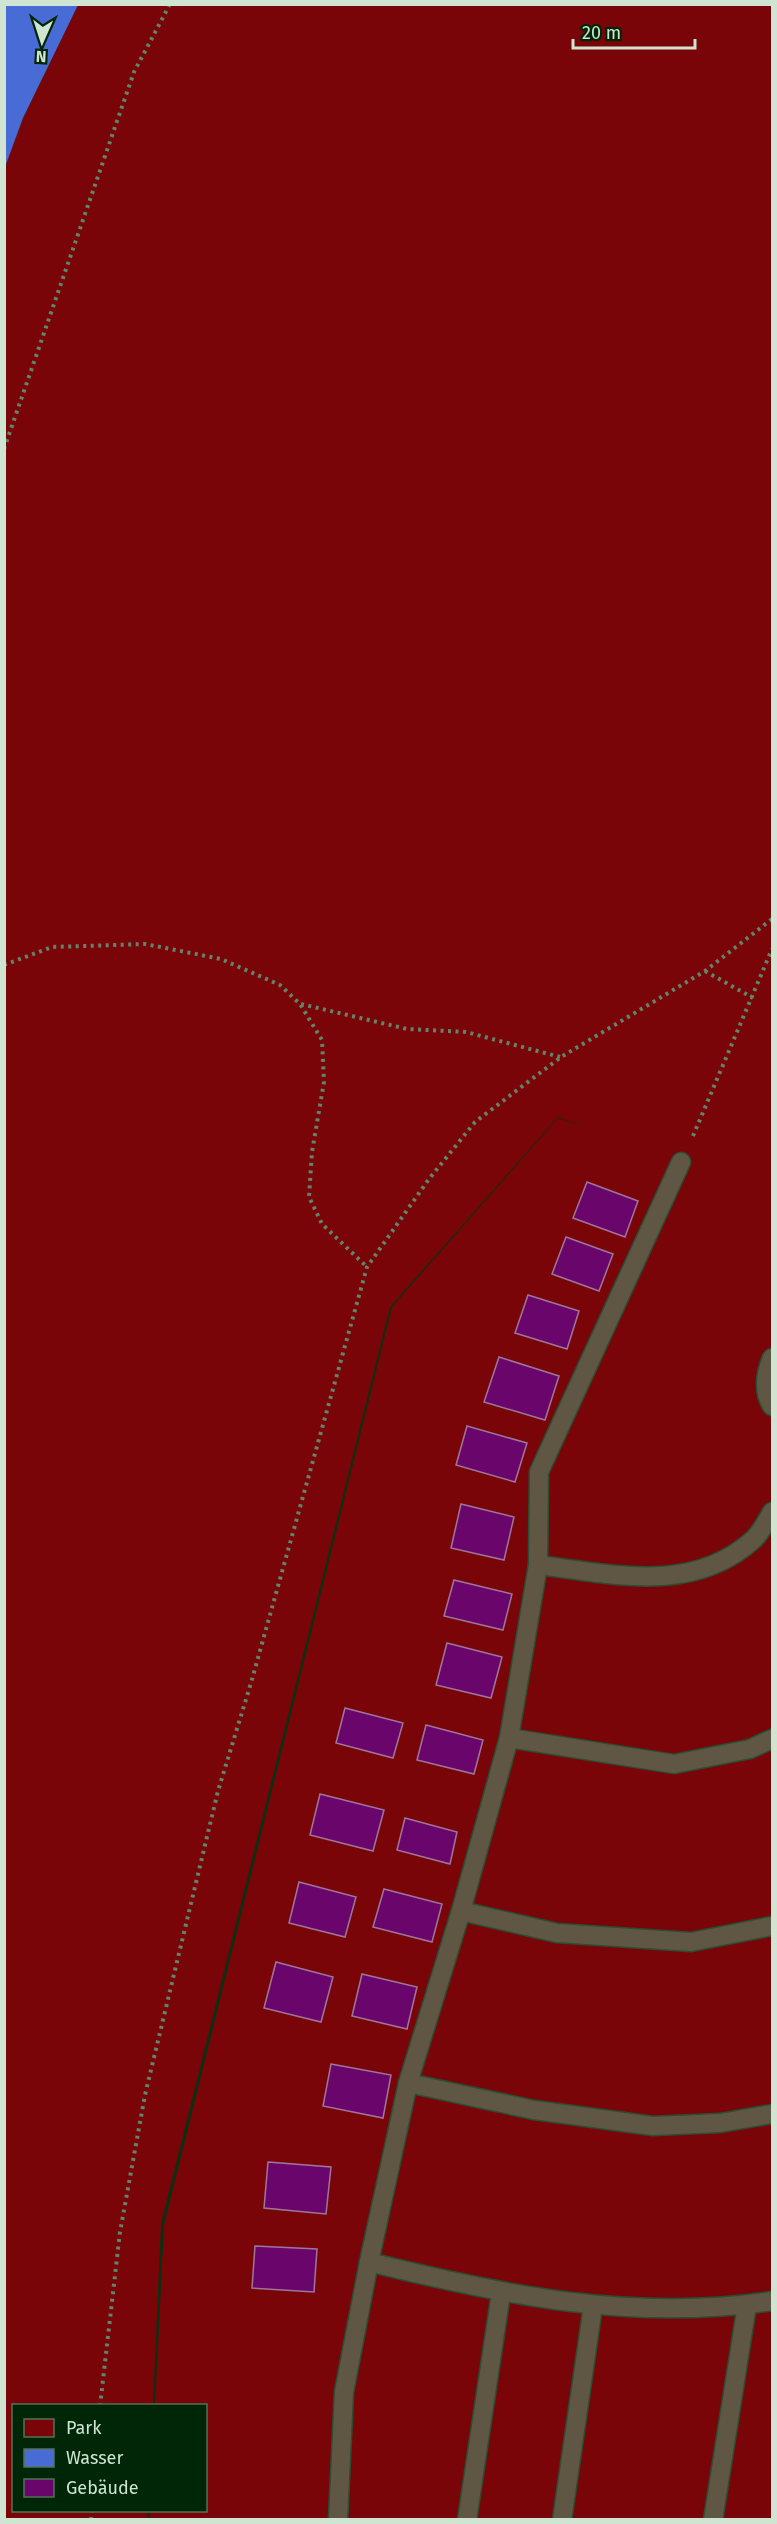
<svg xmlns="http://www.w3.org/2000/svg" width="777" height="2524" viewBox="0 0 777 2524" font-family="'Fira Sans',sans-serif">
<style>
.green{fill:#7a0509}
.water{fill:#496bd5}
.building{fill:#6a056c;stroke:#9d779b;stroke-width:1.5}
.lines{fill:none;stroke-linecap:round;stroke-linejoin:round}
.lane-casing{stroke:#294e31;stroke-width:21}
.path{stroke:#64846a;stroke-width:4;stroke-dasharray:3 4.5;stroke-linecap:butt}
.lane{stroke:#5f5744;stroke-width:18}
</style>
<rect width="100%" height="100%" fill="#093112"/>
<path class="green" d="M78,5H772V2519H150V2511L206,2510V2406L155,2405L164,2225L392,1307L558,1118L588,1128L558,1117L390,1307L161,2224L153,2405L14,2406V2510L148,2511L147,2519H5L4,168L23,118Z"/>
<path class="water" d="M5,4L78,5L23,118L5,167Z"/>
<g class="building">
<path d="M587,1182L638,1201L625,1237L573,1218Z"/>
<path d="M566,1237L613,1254L599,1291L552,1274Z"/>
<path d="M528,1295L579,1311L567,1349L515,1333Z"/>
<path d="M499,1357L559,1376L545,1420L484,1402Z"/>
<path d="M467,1426L527,1443L515,1482L456,1465Z"/>
<path d="M461,1504L514,1517L504,1560L451,1548Z"/>
<path d="M454,1580L512,1594L503,1630L444,1616Z"/>
<path d="M447,1643L502,1657L491,1698L436,1685Z"/>
<path d="M345,1708L403,1723L393,1758L336,1743Z"/>
<path d="M426,1725L483,1740L474,1774L417,1760Z"/>
<path d="M320,1794L384,1810L373,1851L310,1835Z"/>
<path d="M405,1818L457,1832L450,1864L397,1850Z"/>
<path d="M299,1882L356,1897L345,1937L289,1923Z"/>
<path d="M384,1889L442,1904L432,1942L373,1927Z"/>
<path d="M276,1962L333,1977L321,2022L264,2008Z"/>
<path d="M362,1974L417,1987L407,2029L352,2016Z"/>
<path d="M331,2064L391,2075L383,2118L323,2106Z"/>
<path d="M268,2162L331,2167L326,2214L264,2208Z"/>
<path d="M255,2246L317,2249L314,2292L252,2288Z"/>
</g>
<g class="lines">
<g class="lane-casing">
<g id="lane">
<path d="M772,1358C765,1374 763,1392 772,1406"/>
<path d="M538,1565C612,1574 693,1595 754,1539C761,1532 767,1521 772,1512"/>
<path d="M509,1738L674,1764L750,1749L772,1739"/>
<path d="M461,1911L557,1933L691,1942L772,1926"/>
<path d="M408,2083L534,2110L653,2126L720,2123L772,2114"/>
<path d="M369,2262C503,2295 634,2322 772,2301"/>
<path d="M338,2520L344,2392L369,2262L408,2083L461,1911L509,1738L538,1565L539,1472L681,1162"/>
<path d="M467,2520L501,2293"/>
<path d="M562,2520L593,2306"/>
<path d="M713,2520L747,2305"/>
</g>
</g>
<g class="path">
<path d="M4,449L134,72L170,4"/>
<path d="M4,965L52,947L145,944L221,959L280,985L300,1004L322,1040L324,1082L312,1152L309,1197L322,1224L367,1267"/>
<path d="M705,971L753,998"/>
<path d="M301,1004L407,1029L466,1032L560,1057"/>
<path d="M693,1136L772,949"/>
<path d="M100,2406L120,2232L145,2095L218,1791L251,1683L367,1267L429,1179L475,1122L561,1057L705,971L772,919"/>
<path d="M91,2520L92,2510"/>
</g>
<use href="#lane" class="lane"/>
</g>
<rect width="777" height="2524" fill="none" stroke="#cfe5d1" stroke-width="12"/>
<rect x="12" y="2404" width="195" height="108" fill="#002608" stroke="#537258" stroke-width="1.5"/>
<rect x="24" y="2419" width="30" height="18" fill="#7a0509" stroke="#537258" stroke-width="1.5"/>
<text x="66" y="2434" font-size="18" fill="#cfe5d1">Park</text>
<rect x="24" y="2449" width="30" height="18" fill="#496bd5" stroke="#537258" stroke-width="1.5"/>
<text x="66" y="2464" font-size="18" fill="#cfe5d1">Wasser</text>
<rect x="24" y="2479" width="30" height="18" fill="#6a056c" stroke="#537258" stroke-width="1.5"/>
<text x="66" y="2494" font-size="18" fill="#cfe5d1">Gebäude</text>
<g transform="translate(42 42) rotate(183)" stroke="#002608" stroke-width="4.5" paint-order="stroke">
<path d="M0-4.5L10 22L0 15L-10 22Z" fill="#cfe5d1"/>
<text y="-9" font-size="16" font-weight="bold" text-anchor="middle" fill="#cfe5d1">N</text>
</g>
<path d="M573 39v9h122v-9" fill="none" stroke="#cfe5d1" stroke-width="3"/>
<text x="582" y="39" font-size="18" fill="#cfe5d1" stroke="#002608" stroke-width="4.5" paint-order="stroke">20 m</text>
</svg>
